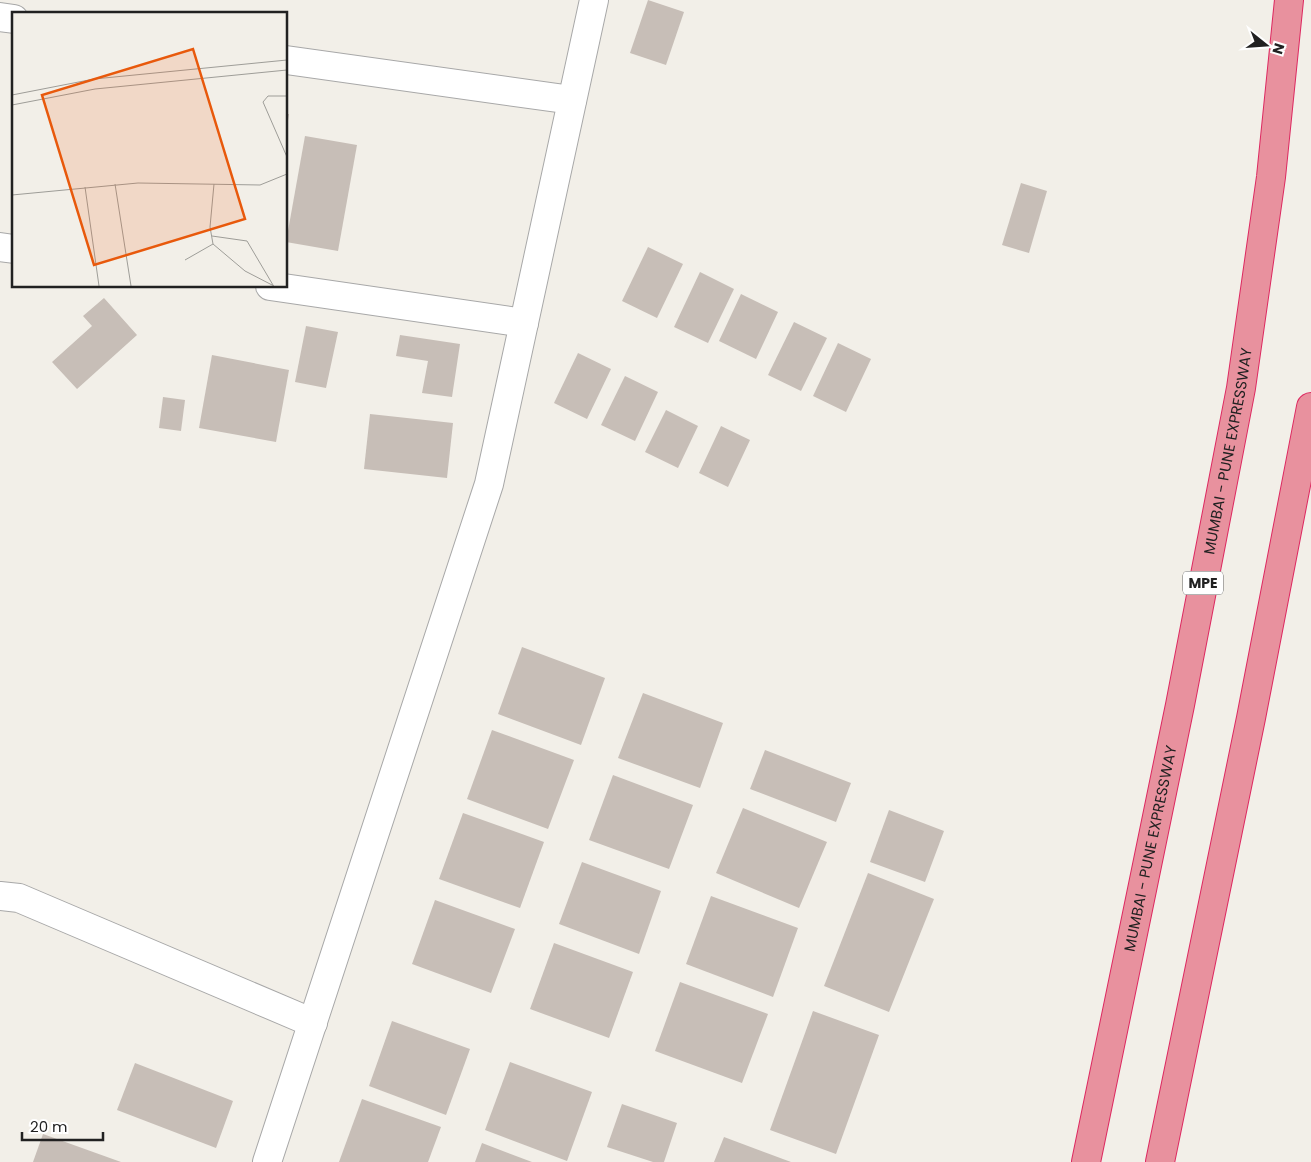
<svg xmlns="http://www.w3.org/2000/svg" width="1311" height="1162" viewBox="0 0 1311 1162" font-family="Poppins,sans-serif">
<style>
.building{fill:#c7beb7}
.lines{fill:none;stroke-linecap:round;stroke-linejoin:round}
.minor-casing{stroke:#a8a8a8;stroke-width:30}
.highway-casing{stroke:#dd2860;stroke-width:30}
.minor{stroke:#fff;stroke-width:28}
.highway{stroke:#e8919e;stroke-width:28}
.labels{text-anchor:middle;stroke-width:5;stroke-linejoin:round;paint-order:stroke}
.shield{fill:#fff;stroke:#646464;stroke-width:1}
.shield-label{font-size:14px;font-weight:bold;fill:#212121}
.street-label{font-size:15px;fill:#212121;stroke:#fff}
.inset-road{fill:none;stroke:#9e9d98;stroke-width:1}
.view{fill:#e8590c;fill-opacity:0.15;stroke:#e8590c;stroke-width:2.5}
.inset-edge{fill:none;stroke:#212121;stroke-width:2.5}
</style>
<rect width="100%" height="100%" fill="#f2efe8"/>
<g class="building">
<path d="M648,0L684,12L666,65L630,53Z"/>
<path d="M286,114H289L287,127H286Z"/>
<path d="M305,136L357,145L338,251L286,242Z"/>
<path d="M1021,183L1047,191L1029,253L1002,245Z"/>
<path d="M648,247L683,264L657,318L622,301Z"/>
<path d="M700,272L734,289L708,343L674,327Z"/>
<path d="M741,294L778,312L756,359L719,341Z"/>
<path d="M104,298L137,335L77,389L52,362L92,326L83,316Z"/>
<path d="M794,322L827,338L801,391L768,375Z"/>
<path d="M306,326L338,332L326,388L295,382Z"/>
<path d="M400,335L460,344L452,397L422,393L428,361L396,356Z"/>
<path d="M838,343L871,359L846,412L813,396Z"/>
<path d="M578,353L611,369L587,419L554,403Z"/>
<path d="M212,355L289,370L276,442L199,428Z"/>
<path d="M625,376L658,392L635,441L601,425Z"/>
<path d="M163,397L185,400L181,431L159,428Z"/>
<path d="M666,410L698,426L678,468L645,452Z"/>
<path d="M370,414L453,423L447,478L364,469Z"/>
<path d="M721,426L750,440L728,487L699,473Z"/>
<path d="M522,647L605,678L581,745L498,714Z"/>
<path d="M643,693L723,723L700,788L618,758Z"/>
<path d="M492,730L574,760L548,829L467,799Z"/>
<path d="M765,750L851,783L836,822L750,789Z"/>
<path d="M613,775L693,805L669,869L589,840Z"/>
<path d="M743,808L827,842L799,908L716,873Z"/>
<path d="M889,810L944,831L925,882L870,862Z"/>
<path d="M463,813L544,842L520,908L439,879Z"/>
<path d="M582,862L661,891L639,954L559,924Z"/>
<path d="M868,873L934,899L889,1012L824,986Z"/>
<path d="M711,896L798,928L773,997L686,964Z"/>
<path d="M435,900L515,929L491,993L412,964Z"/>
<path d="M554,943L633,972L609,1038L530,1009Z"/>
<path d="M680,982L768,1014L742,1083L655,1051Z"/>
<path d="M813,1011L879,1035L836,1154L770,1130Z"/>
<path d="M392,1021L470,1049L446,1115L369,1086Z"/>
<path d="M510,1062L592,1092L567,1161L485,1130Z"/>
<path d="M135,1063L233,1101L216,1148L117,1110Z"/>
<path d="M362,1099L441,1127L428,1162H339Z"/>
<path d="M622,1104L677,1123L664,1162H653L607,1147Z"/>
<path d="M43,1134L121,1162H33Z"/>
<path d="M724,1137L791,1162H714Z"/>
<path d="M482,1143L532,1162H475Z"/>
</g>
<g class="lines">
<g class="minor-casing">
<g id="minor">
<path d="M0,17L14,19"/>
<path d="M286,60L572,100"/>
<path d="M0,247L14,249"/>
<path d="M270,286L524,323"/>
<path d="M0,896L19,898L313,1023"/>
<path d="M267,1162L489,484L594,0"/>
</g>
</g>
<g class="highway-casing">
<g id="highway">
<path id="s1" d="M1086,1162L1180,705L1241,388L1271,177L1289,0"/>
<path d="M1160,1162L1251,718L1311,407"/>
</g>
</g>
<use href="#minor" class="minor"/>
<use href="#highway" class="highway"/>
</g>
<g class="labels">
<rect class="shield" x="1183" y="571.5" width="40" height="23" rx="4"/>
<g class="shield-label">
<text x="1203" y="588">MPE</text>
</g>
<g class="street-label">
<text dy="5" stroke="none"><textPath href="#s1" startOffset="725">MUMBAI - PUNE EXPRESSWAY</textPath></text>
<text dy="5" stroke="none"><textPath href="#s1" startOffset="320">MUMBAI - PUNE EXPRESSWAY</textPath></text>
</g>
</g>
<g transform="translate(12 12)">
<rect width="275" height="275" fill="#f2efe8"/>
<path class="inset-road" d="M0,83L82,67L275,48M275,84H256L251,90L275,145M0,93L83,77L275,58M103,172L119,274M202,172L198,215L201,232L233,259L262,274M73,175L87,274M0,183L126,171L248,173L275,162M200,224L235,229L261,273M173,248L201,232"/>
<path class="view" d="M181,37L233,207L82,253L30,83Z"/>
<rect width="275" height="275" class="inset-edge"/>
</g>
<g transform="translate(1266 45) rotate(107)" stroke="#ffffff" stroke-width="4" paint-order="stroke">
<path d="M0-4L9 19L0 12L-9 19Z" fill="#212121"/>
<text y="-8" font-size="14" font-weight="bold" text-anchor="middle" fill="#212121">N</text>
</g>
<path d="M22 1132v8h81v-8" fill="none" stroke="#212121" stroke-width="2.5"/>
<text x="30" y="1132" font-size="15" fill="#212121" stroke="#ffffff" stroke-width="4" paint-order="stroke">20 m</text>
</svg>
